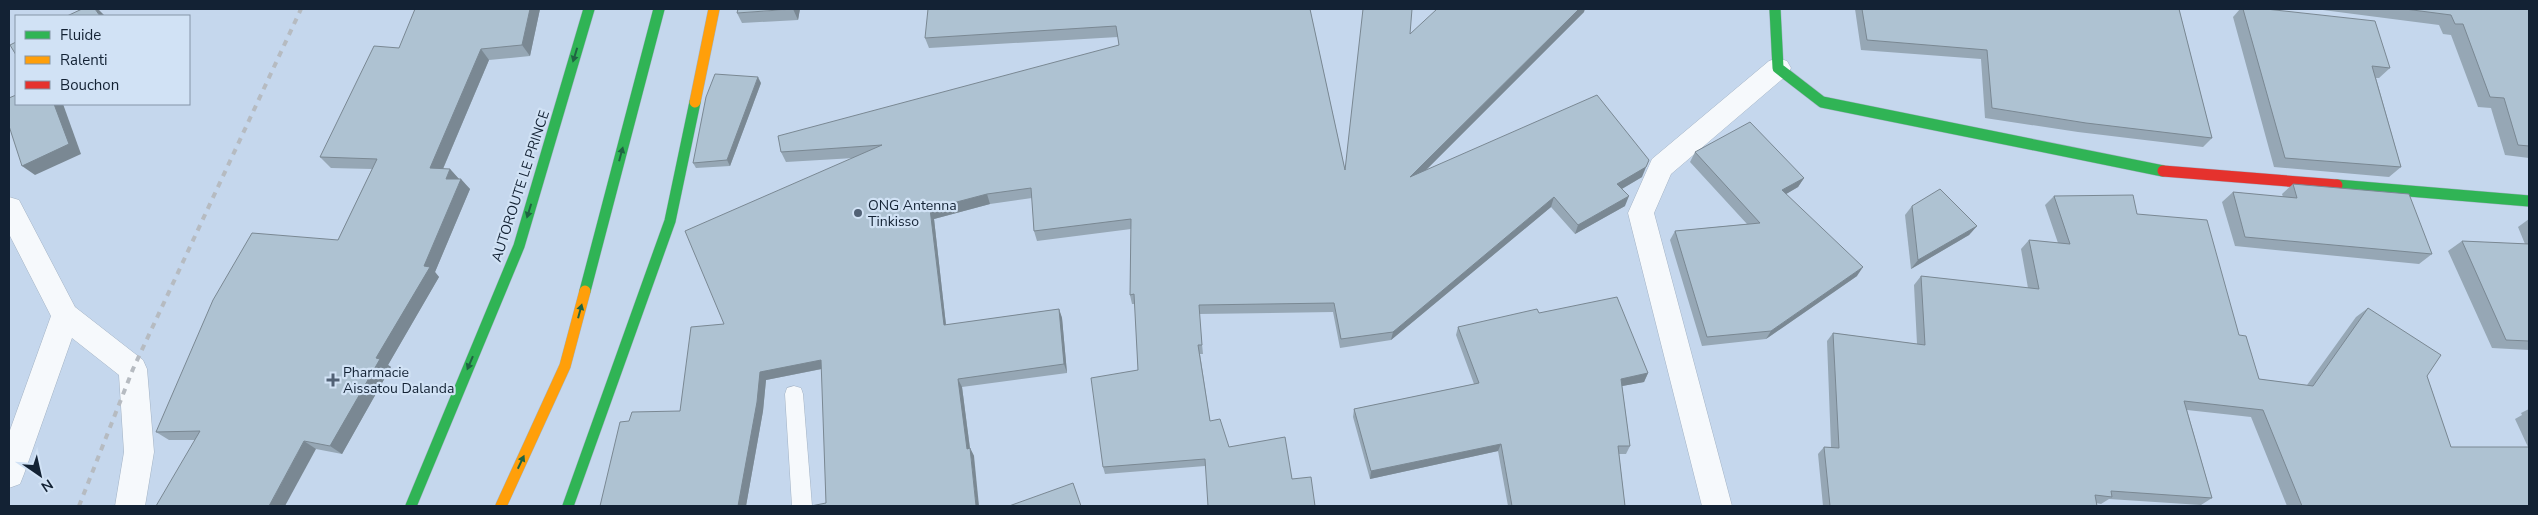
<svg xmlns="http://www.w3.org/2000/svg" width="2538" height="515" viewBox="0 0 2538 515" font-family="'Nunito Sans',sans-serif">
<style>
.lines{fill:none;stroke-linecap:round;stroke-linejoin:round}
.lane-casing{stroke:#a3b3c5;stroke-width:1}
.street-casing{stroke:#a3b3c5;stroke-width:1}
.fast-casing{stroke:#a3b3c5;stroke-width:12}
.slow-casing{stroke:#a3b3c5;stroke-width:12}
.jam-casing{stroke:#a3b3c5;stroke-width:12}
.lane{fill:#f6f9fc;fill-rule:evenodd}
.street{fill:#f6f9fc;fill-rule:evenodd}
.fast{stroke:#30b455;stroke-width:11}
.slow{stroke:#ff9f0a;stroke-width:11}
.jam{stroke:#e5322d;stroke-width:11}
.rail{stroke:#b6bbc1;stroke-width:4;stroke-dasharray:6 6;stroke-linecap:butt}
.wall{fill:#96a7b5}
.shaded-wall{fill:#7a8893}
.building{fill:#aec2d2;stroke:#7a8893}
.oneway{fill:#206443}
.poi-dot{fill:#516175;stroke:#d1e2f5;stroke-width:2}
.labels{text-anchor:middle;stroke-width:4.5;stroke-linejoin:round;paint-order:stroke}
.street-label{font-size:14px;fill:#132234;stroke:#d1e2f5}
.poi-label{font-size:14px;fill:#132234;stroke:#d1e2f5;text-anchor:start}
</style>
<rect width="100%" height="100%" fill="#c5d7ed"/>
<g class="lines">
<g class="lane-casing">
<path id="lane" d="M794,386L801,388L803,394L812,506H792L785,394L787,388Z"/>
</g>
<g class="street-casing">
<g id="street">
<path d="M1778,58L1787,61L1791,68L1787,75L1671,174L1654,213L1732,506H1702L1628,213L1652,159L1769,61Z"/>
<path d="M9,197L19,200L75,307L143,360L147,369L154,452L145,506H115L124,452L119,375L72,338L24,474L20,484L9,488V433L51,316L9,234Z"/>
</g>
</g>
<g class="fast-casing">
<g id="fast">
<path d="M1775,9L1778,68L1822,102L2163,171"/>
<path d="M2337,185L2529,201"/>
<path d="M585,291L659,9"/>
<path d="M411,506L519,246L589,9"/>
<path d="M568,506L670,221L695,102"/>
</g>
</g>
<g class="slow-casing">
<g id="slow">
<path d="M695,102L714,9"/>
<path d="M501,506L565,366L585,291"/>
</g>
</g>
<g class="jam-casing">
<path id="jam" d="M2163,171L2337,185"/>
</g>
<use href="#lane" class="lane"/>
<use href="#street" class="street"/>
<use href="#fast" class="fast"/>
<use href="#slow" class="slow"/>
<use href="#jam" class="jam"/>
<path class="rail" d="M79,506L133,369L301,9"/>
</g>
<g class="wall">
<path d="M540,9L530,56L489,60L443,169H450L459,179L470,189L435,272L439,277L388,365L391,367L342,454L316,449L195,440H169L156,432L338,240L372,169L331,168L320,157L399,48Z"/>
<path d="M800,9L798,20L742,23L737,13Z"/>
<path d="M1310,9L1345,170L1410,34L1584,12L1425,171L1642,177L1622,189L1625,206L1575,234L1551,207L1391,340L1340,348L1333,312L1199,314L1203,354H1200L1210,421L1229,447L1292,479L1315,506L1205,466L1105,474L1103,467L1138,370L1135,304H1132L1130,295L1131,229L1037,241L1034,231L1032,198L990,204L934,219L946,325L1059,309L1062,318L1067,373L962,387L970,448L974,456L826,503L822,369L766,380L763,411L746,506H600L629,421L680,411L724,324L854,158L786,162L781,152L1119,45L1118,37L929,48L925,38Z"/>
<path d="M1855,9H2179L2212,138L2203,147L2078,132L1985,118L1981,59L1861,50Z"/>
<path d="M2240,9H2266L2390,68L2379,78H2376L2401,167L2389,177L2274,167L2233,17Z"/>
<path d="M2315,9H2529V158L2505,155L2491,108L2478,107L2451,35L2443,34L2439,25Z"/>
<path d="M761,83L730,166L696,168L693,163Z"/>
<path d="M1695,152L1804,178L1798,187L1786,194L1857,276L1766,339L1702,346L1670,240L1675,231L1747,224L1690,162Z"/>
<path d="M2293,184L2432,254L2419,264L2235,246L2222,202L2233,192L2283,197L2282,194Z"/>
<path d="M2054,196L2137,214L2239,335L2259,379L2307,385L2356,317L2368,308L2427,376L2451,447H2528L2515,419L2522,415L2521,413L2529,409V506H2287L2251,417L2187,410L2212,498L2201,505L2109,499L2101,504L2096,503L2097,506H1823L1818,454L1824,447H1831L1827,341L1833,333L1917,344L1914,285L1921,276L2028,288L2021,249L2029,240L2058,243L2045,205Z"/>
<path d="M1912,206L1977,226L1969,235L1911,269L1905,215Z"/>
<path d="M2529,219V350L2492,348L2448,251L2462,241L2525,244L2518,227Z"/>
<path d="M1539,313L1648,373L1644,382L1622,386L1630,446L1626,454H1619L1625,506H1508L1498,451L1370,479L1353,417L1354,409L1474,384L1456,335L1458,327Z"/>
</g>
<g class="shaded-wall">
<path d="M95,9H98L105,16H100Z"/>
<path d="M530,9H540L530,56L522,45Z"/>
<path d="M793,9H800L798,20Z"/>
<path d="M1579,9H1585L1584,12L1409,187L1410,177Z"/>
<path d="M481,49L489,60L439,178L430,168Z"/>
<path d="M758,77L761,83L730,166L727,160Z"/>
<path d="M54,104H63L81,154L35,175L22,166Z"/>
<path d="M1649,160L1642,177L1613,194L1617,184Z"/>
<path d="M450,169L459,179H446Z"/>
<path d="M1804,178L1798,187L1776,200L1782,190Z"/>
<path d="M461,179L470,189L435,272L439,277L388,365L391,367L342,454L330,446L424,266Z"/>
<path d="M987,194L990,204L934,219L947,334L944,325L930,209Z"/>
<path d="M1629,196L1625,206L1575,234L1578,225Z"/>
<path d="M1554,197L1551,207L1391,340L1393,332Z"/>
<path d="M1977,226L1969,235L1911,269L1918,260Z"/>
<path d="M1863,267L1857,276L1766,339L1771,331Z"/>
<path d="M1059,309L1062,318L1067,373L1064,364Z"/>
<path d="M821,360L826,368L766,380L763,411L746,506H738L760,372Z"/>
<path d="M1648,373L1644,382L1617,387L1621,379Z"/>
<path d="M958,379L962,387L971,457L967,449Z"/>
<path d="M304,441L316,449L285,506H269Z"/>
<path d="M1501,444L1498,451L1370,479L1371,471Z"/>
<path d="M970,448L974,456L979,506H976Z"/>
</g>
<g class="building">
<path d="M82,9H95L100,16H67Z"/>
<path d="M415,9H530L522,45L481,49L430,168L450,169L446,179H461L424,266L430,267L376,358L380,359L330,446L304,441L269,506H156L200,431L156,432L213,300L252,233L338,240L377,159L320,157L374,46L399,48Z"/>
<path d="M738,9H793L737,13Z"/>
<path d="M928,9H1310L1345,170L1363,9H1412L1410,34L1437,9H1579L1410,177L1597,95L1649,160L1646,167L1617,184L1629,196L1578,225L1554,197L1393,332L1341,339L1334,303L1199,305L1202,345H1198L1210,421L1220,419L1229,447L1285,437L1292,479L1311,477L1315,506H1208L1205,459L1103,467L1091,378L1138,370L1134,294L1130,295L1131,219L1034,231L1031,188L987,194L930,209L944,325L1059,309L1064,364L958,379L967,449L970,448L976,506H811L826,503L821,360L760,372L757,402L738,506H600L620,422L629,421L632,412L680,411L691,327L724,324L685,231L882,145L781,152L778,136L1119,45L1116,26L925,38Z"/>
<path d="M1862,9H2179L2212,138L2086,123L1992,108L1987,50L1867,40Z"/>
<path d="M2243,9H2266L2375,21L2390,68L2372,66L2401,167L2285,158Z"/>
<path d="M2405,9H2529V146L2518,145L2504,98L2490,97L2463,24H2455L2451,15Z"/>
<path d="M16,42V55L10,45Z"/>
<path d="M715,74L758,77L727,160L693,163L706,97Z"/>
<path d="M16,95V104H54L69,144L22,166L9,126V98Z"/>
<path d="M1750,122L1804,178L1782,190L1863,267L1771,331L1707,337L1675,231L1760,223L1695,152Z"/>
<path d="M2293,184L2409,194L2432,254L2245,237L2233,192L2297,198Z"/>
<path d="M1940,189L1977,226L1918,260L1912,206Z"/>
<path d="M2133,195L2137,214L2207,220L2239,335L2246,336L2259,379L2313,386L2368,308L2441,355L2427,376L2451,447H2529V506H2302L2263,410L2184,401L2212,498L2111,491L2112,497L2095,495L2097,506H1830L1824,447L1839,448L1833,333L1925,345L1921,276L2039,289L2029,240L2070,244L2054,196Z"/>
<path d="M2462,241L2529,244V341L2506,340Z"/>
<path d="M1617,297L1648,373L1621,379L1630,446H1618L1625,506H1512L1501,444L1371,471L1354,409L1479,383L1458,327L1537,309L1539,313Z"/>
<path d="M1073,483L1081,506H1009Z"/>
</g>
<defs><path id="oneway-solid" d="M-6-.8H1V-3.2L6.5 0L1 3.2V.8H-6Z" transform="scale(1.25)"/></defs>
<g class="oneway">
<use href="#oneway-solid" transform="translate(575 55) rotate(107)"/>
<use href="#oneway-solid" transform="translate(621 154) rotate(-75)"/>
<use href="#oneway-solid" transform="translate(529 211) rotate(107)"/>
<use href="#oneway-solid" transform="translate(580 311) rotate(-75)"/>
<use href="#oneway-solid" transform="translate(470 363) rotate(113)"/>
<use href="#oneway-solid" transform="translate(521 462) rotate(-65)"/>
</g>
<g class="poi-dot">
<circle cx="858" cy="213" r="5"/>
<path d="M330.5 372.5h5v5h5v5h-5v5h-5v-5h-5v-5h5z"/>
</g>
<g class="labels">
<g class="street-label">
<text transform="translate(520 186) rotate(-72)" y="5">AUTOROUTE LE PRINCE</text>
</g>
<g class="poi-label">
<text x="868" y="210">ONG Antenna<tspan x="868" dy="16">Tinkisso</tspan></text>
<text x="343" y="377">Pharmacie<tspan x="343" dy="16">Aissatou Dalanda</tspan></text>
</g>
</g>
<rect width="2538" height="515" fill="none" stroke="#132234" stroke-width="20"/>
<rect x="15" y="15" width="175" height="90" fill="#d1e2f5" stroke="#8595a8"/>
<rect x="25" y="31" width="25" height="8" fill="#30b455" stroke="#8595a8"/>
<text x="60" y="40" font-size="15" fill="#132234">Fluide</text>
<rect x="25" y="56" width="25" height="8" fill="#ff9f0a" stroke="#8595a8"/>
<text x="60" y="65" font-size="15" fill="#132234">Ralenti</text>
<rect x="25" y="81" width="25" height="8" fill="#e5322d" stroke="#8595a8"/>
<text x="60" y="90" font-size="15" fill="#132234">Bouchon</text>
<g transform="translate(40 475) rotate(146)" stroke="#d1e2f5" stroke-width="4" paint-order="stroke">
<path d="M0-4L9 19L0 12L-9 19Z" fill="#132234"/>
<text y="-8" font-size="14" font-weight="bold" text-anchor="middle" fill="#132234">N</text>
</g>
</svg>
